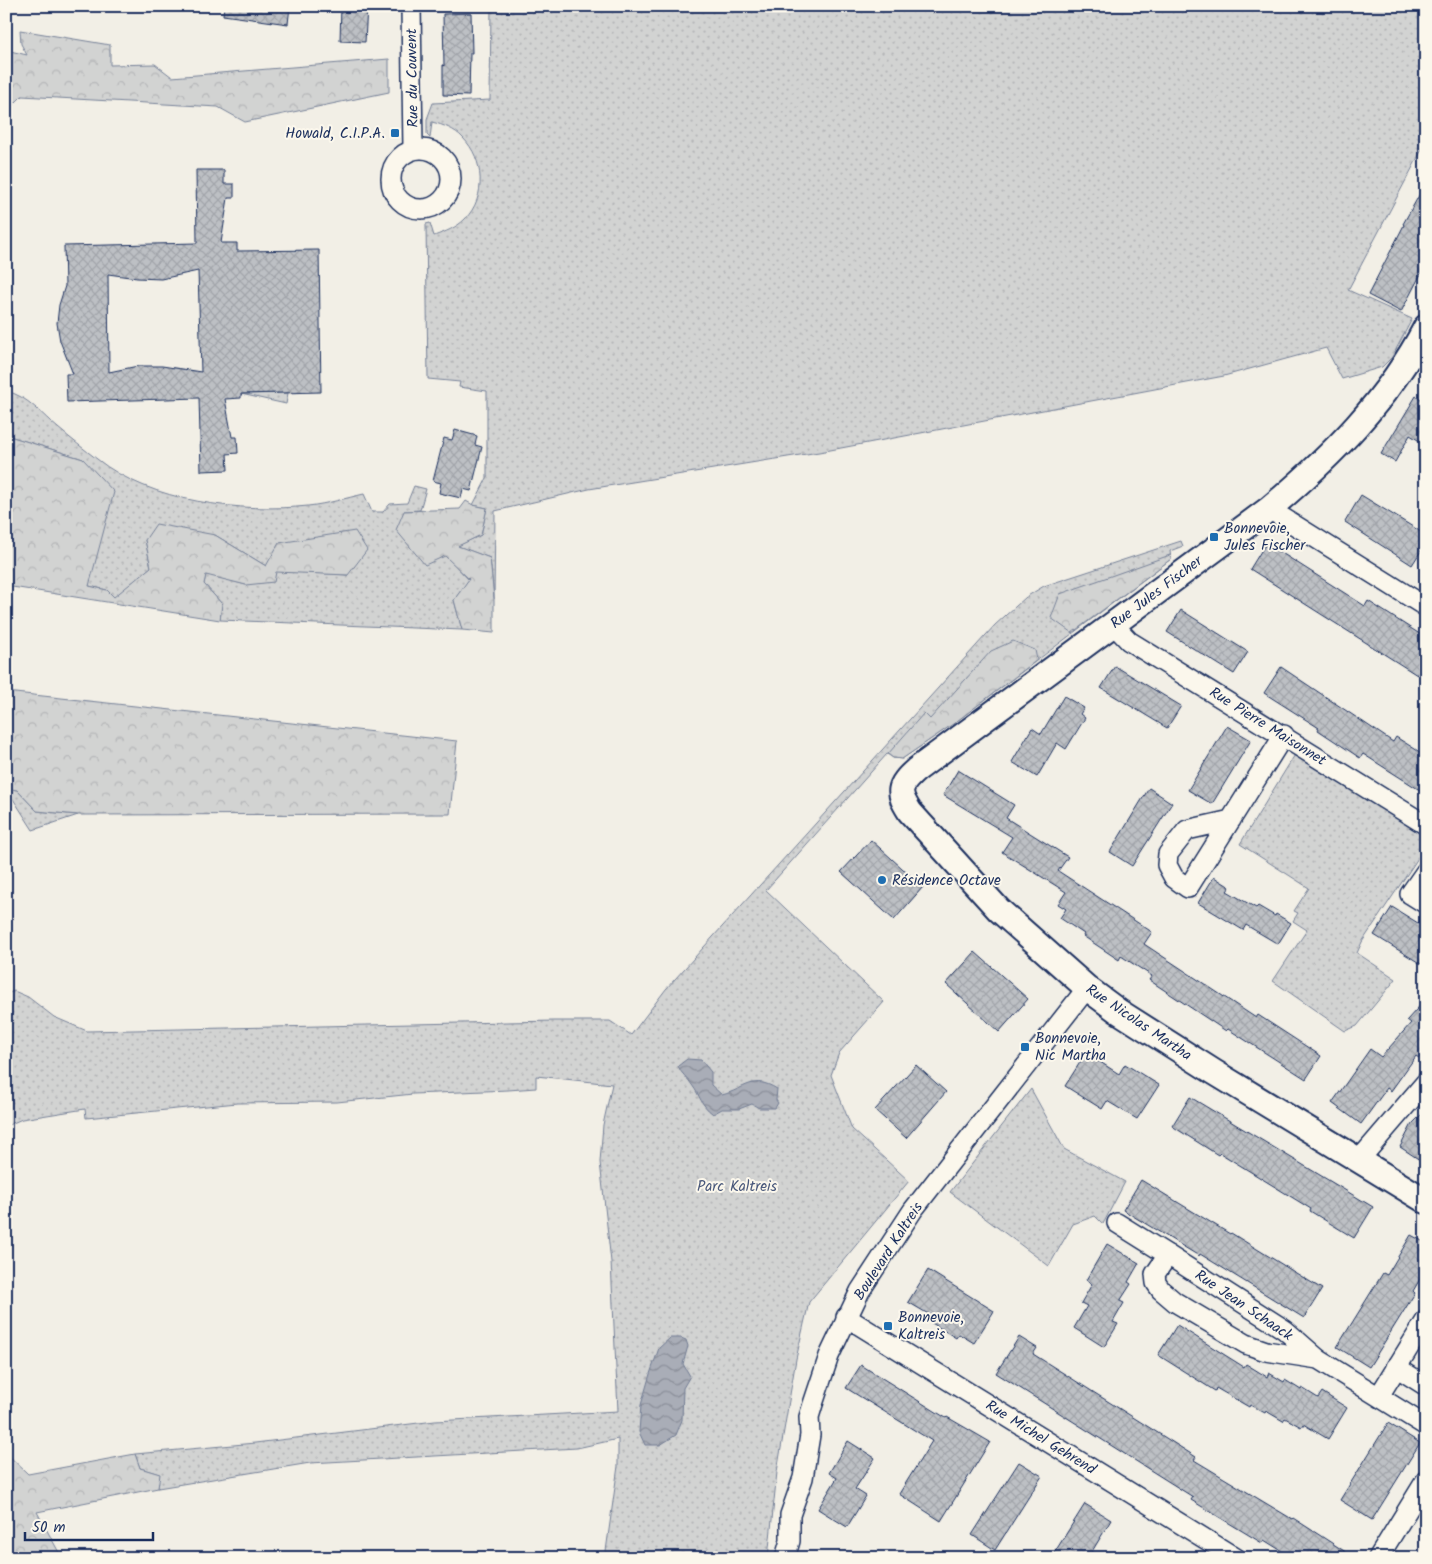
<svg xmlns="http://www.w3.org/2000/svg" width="1432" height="1564" viewBox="0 0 1432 1564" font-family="Kalam,sans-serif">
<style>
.grass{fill:url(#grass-dots);stroke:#768198}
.forest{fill:url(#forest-crowns);stroke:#768198}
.water{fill:url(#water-waves);stroke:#707b93}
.building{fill:url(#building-cross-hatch);stroke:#1b2f5e;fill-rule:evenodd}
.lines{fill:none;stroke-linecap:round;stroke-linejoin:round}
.minor-casing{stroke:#1b2f5e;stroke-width:22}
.tertiary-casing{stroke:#1b2f5e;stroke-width:28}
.minor{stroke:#fbf7ec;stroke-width:19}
.tertiary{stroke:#fbf7ec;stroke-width:24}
.poi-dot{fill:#1f6fb2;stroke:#fbf7ec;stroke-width:2}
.labels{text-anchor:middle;stroke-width:4;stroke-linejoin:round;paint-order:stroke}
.street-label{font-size:15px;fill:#1b2f5e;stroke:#fbf7ec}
.poi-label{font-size:15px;fill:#1b2f5e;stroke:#fbf7ec;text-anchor:start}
.park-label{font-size:15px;fill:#49587b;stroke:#fbf7ec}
</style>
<defs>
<pattern id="grass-dots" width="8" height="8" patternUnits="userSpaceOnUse" patternTransform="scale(1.25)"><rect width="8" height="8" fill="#d2d3d2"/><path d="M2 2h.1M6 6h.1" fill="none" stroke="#b4b5b7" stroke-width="1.8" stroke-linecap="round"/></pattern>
<pattern id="forest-crowns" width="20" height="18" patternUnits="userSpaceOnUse" patternTransform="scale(1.25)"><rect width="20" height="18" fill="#d2d3d2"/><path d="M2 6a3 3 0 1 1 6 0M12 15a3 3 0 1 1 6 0" fill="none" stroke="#b4b5b7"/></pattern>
<pattern id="water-waves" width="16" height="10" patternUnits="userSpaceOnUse" patternTransform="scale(1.25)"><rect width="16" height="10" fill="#a9adb7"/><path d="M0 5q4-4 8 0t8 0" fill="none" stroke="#898d98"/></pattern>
<pattern id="building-cross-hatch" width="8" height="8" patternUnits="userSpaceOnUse" patternTransform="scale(1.25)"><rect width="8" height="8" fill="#bdc0c4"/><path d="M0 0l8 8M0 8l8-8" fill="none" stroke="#a2a5ab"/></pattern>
</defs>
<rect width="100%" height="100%" fill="#f2efe6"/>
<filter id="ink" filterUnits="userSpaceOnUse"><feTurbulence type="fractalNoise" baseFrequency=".02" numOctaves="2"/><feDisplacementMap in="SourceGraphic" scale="10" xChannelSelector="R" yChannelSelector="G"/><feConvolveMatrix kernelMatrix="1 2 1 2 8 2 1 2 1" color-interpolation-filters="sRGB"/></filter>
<g filter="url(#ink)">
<g class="grass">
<path d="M491,6H1426V142L1348,290L1412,319L1392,357L1382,367L1342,379L1326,348L1224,376L825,451L589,489L495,511L494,599L490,558L457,546L481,535L487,508L473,505L487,478V391L459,387L460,382L428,379L426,224L430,223L434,236C445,232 456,228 465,219C487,197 484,159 463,138C455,129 443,125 432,122L430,138L427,135V119L433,103L490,100Z"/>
<path d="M6,391C28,396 42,415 58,428C71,439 84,449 97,459C150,502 242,513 308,506C327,504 346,498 364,494L372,512H383L390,504L407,503L414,486L426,489L420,510L404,511L469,580L454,600L462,630L220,620L222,604L204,584L206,574L246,585L276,571L348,575L266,566L215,535L145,540L151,567L114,598L107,590L89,586L83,459L6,435Z"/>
<path d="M288,393L286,404L241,394Z"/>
<path d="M1181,541L1183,546L1170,551L1171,559L953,724L902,759L893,758L887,754L766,890L884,1002L839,1053L831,1075L852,1129L909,1181L809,1302L796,1359L777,1472L768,1558H605L618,1466V1439L577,1448L310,1463L158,1488L159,1474L140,1468L135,1454L255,1443L435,1421L618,1411L611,1262L600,1162L603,1125L612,1084L536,1076V1088L508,1090L413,1094L337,1102L237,1103L86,1118L85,1109L22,1119L6,1126V994L14,991L28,997L54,1017L87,1031L554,1021H610L631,1035L666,989L995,625L1026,597L1044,586Z"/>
<path d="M1296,753L1426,834V846L1362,942L1357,953L1396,979L1357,1026L1345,1031L1273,981L1307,930L1293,921L1298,913L1294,911L1309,888L1240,844Z"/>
<path d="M6,788L17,790L37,811L78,815L33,830Z"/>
<path d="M1031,1089L1064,1149L1125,1182L1103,1224L1095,1216L1073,1224L1049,1266L950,1192Z"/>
</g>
<g class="forest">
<path d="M20,30L110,45V65L155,64L172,77L389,59V92L245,122L218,107L22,96L6,112V50L27,55L21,44Z"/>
<path d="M6,435L83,459L114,492L89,586L107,590L114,597L151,567L145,540L156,524L215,535L266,566L279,543L355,531L367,550L348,575L276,572L274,582L246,585L206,575L204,584L222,604L220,620L6,586Z"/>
<path d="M466,501L473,505L487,508L481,535L458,546L490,558L494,599V633L462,630L454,600L469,579L445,556L425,565L396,530L404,511L460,509Z"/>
<path d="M1170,555L1171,559L1072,633L1051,618L1060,594Z"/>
<path d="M1013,641L1035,650L1037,660L953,724L902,759L893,758L888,754L924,713L930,719L991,651Z"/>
<path d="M6,692L457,741L450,814L78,815L37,811L17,790L6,788Z"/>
<path d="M6,1453L28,1474L135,1454L140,1468L160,1474L158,1488L37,1512L62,1558H6Z"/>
</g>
<g class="water">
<path d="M687,1059L701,1060L711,1072V1085L722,1095C745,1089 753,1074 777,1089L776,1100L778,1103L775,1108H759L752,1104L739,1109H722L713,1114C700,1104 701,1097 692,1085C688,1078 681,1074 678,1066Z"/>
<path d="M670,1338H681L686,1340L688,1346L683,1364L690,1376L683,1388L682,1420L676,1435L660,1445H645L639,1432L641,1405L650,1374L659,1348Z"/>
</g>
<g class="building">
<path d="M224,6H290L288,24L223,15Z"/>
<path d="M341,6H367L365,42L340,41Z"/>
<path d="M471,13L472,53H470L469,96L443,95V65L444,66L443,14Z"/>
<path d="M196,170H224V184H234V198H228L221,243H237V251L319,250L321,392L241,394V398L225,399L232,437H237L238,453L227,454L228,470L201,471L199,398L67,402L66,374H73L60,341L57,323L59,305L65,286L64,246L197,243ZM198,271L201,372L162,366H138L109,372L108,274L137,278L161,279Z"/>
<path d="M1426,183V264L1401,312L1368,295L1404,225L1403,224Z"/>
<path d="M1416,396L1426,402V445L1410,435L1395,462L1381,454Z"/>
<path d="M455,430L477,436L475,445L482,447L471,491L463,489L461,498L439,493L441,483L433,481L444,438L452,440Z"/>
<path d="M1361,495L1426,535V543L1412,565L1345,522Z"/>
<path d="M1266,543L1365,606L1368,601L1426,638V662L1417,675L1250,569Z"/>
<path d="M1181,610L1248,652L1234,674L1167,632Z"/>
<path d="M1115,666L1181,706L1167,728L1101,688Z"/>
<path d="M1281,667L1393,742L1396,737L1426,756V794L1363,754L1360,758L1318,730L1319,728L1264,693Z"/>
<path d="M1064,696L1084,708L1080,714L1085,718L1066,749L1057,743L1037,777L1012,762L1032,728L1041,734Z"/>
<path d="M1227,726L1251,740L1212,804L1188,790Z"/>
<path d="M958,770L1014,805L1006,818L1068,857L1058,871L1152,932L1144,944L1256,1018L1258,1015L1321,1056L1306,1079L1228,1029L1226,1031L1149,980L1152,976L1121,956L1119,960L1083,936L1084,934L1060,918L1066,909L1058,904L1066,892L1002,852L1012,837L943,795Z"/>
<path d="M1149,788L1172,803L1132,866L1110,852Z"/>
<path d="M871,840L923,887L894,920L841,872Z"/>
<path d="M1214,877L1230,887L1227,891L1256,908L1258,906L1275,916L1276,914L1291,923L1278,944L1246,925L1243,930L1198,903Z"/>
<path d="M1392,907L1426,928V967L1374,935Z"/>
<path d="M975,952L1028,999L999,1032L946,984Z"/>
<path d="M1426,999V1050L1419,1058L1416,1056L1391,1091L1387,1088L1361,1124L1332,1103L1370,1049L1381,1057L1411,1023L1407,1020Z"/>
<path d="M1086,1053L1119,1074L1125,1064L1159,1085L1137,1119L1107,1101L1102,1109L1065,1086Z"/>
<path d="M916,1065L946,1092L906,1138L875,1110Z"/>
<path d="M1190,1097L1373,1207L1354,1238L1310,1211L1311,1209L1220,1153L1218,1155L1172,1126Z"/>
<path d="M1426,1110V1164L1400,1147L1412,1124Z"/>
<path d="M1141,1180L1230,1234L1231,1233L1322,1289L1304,1318L1200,1254L1199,1256L1123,1210Z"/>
<path d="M1411,1235L1426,1243V1269L1413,1291L1415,1293L1369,1367L1337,1347L1383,1273L1387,1275Z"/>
<path d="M1107,1244L1139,1263L1128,1282L1131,1284L1120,1301L1124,1303L1113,1322L1118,1324L1104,1347L1074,1328L1087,1306L1081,1303L1092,1284L1086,1280Z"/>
<path d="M928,1270L994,1311L974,1343L959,1334L956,1338L927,1320L930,1315L908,1302Z"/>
<path d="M1177,1325L1244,1367L1246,1364L1267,1377L1269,1373L1284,1382L1285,1380L1301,1390L1302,1388L1318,1398L1322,1392L1347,1408L1328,1439L1303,1424L1301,1427L1285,1418L1283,1421L1266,1411L1265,1413L1250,1405L1249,1407L1216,1388L1215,1391L1158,1355Z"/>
<path d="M1019,1337L1037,1348L1033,1354L1196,1457L1194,1460L1292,1519L1293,1518L1355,1558H1293L1264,1540L1262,1543L1191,1500L1193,1497L996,1373Z"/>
<path d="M861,1365L946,1418L947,1417L990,1442L941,1521L899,1494L932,1441L846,1388Z"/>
<path d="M1388,1423L1420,1443L1372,1520L1340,1500Z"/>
<path d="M848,1441L875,1458L855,1489L866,1496L847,1527L818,1509L837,1478L829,1473Z"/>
<path d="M1019,1462L1042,1476L995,1550L972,1535Z"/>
<path d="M1085,1504L1111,1520L1088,1558H1051Z"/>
</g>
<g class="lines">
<g class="minor-casing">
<g id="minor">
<path d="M411,6L413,149"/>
<circle cx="421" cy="179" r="30"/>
<path d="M1412,352L1426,360"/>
<path d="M1269,509L1426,607"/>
<path d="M1113,624L1129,641L1426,825"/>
<path d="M1231,820L1187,830L1168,854L1167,865L1174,878L1188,888L1284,735"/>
<path d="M1426,871L1410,894L1426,904"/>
<path d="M1359,1160L1426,1082"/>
<path d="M1117,1223L1168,1255L1155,1274L1156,1283L1161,1290L1175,1302L1246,1344L1266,1351L1318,1359L1426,1426"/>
<path d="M1168,1255L1285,1330L1318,1359"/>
<path d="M846,1317L1236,1558"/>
<path d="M1396,1367L1426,1386"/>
<path d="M1379,1396L1426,1320"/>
<path d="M785,1558L790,1541V1515L803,1478L810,1435L809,1417L813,1404L829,1356L860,1291L913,1210L1087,988"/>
<path d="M1378,1558L1426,1480"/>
</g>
</g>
<g class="tertiary-casing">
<path id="tertiary" d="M1426,327C1388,400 1332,456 1269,509L916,770C898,786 897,792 910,812L999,910L1087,988L1118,1011L1214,1072L1426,1201"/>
</g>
<use href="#minor" class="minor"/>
<use href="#tertiary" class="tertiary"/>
</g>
</g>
<g class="poi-dot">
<rect x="390" y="128" width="10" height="10" rx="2.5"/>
<rect x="1209" y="532" width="10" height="10" rx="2.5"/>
<circle cx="882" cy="880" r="5"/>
<rect x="1020" y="1042" width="10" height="10" rx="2.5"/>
<rect x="883" y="1321" width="10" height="10" rx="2.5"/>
</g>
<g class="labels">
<g class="street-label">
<text transform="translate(412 78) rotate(-91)" y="5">Rue du Couvent</text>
<text transform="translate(1156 592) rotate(-37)" y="5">Rue Jules Fischer</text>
<text transform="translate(1268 726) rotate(32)" y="5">Rue Pierre Maisonnet</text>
<text transform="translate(1139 1022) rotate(34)" y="5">Rue Nicolas Martha</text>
<text transform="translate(888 1251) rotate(-57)" y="5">Boulevard Kaltreis</text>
<text transform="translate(1244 1305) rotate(34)" y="5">Rue Jean Schaack</text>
<text transform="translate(1041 1437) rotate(32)" y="5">Rue Michel Gehrend</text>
</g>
<g class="poi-label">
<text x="385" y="138" text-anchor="end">Howald, C.I.P.A.</text>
<text x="1224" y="533">Bonnevoie,<tspan x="1224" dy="17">Jules Fischer</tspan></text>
<text x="892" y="885">Résidence Octave</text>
<text x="1035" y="1043">Bonnevoie,<tspan x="1035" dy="17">Nic Martha</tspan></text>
<text x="898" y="1322">Bonnevoie,<tspan x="898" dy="17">Kaltreis</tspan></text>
</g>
<g class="park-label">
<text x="737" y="1191">Parc Kaltreis</text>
</g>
</g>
<rect width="1432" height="1564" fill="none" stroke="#fbf7ec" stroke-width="25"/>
<rect x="12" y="12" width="1407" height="1539" fill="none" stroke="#1b2f5e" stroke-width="2" filter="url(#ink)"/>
<path d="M25 1532v8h128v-8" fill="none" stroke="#1b2f5e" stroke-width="2.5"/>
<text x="32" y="1532" font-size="15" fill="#1b2f5e" stroke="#fbf7ec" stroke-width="4" paint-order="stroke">50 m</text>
</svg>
